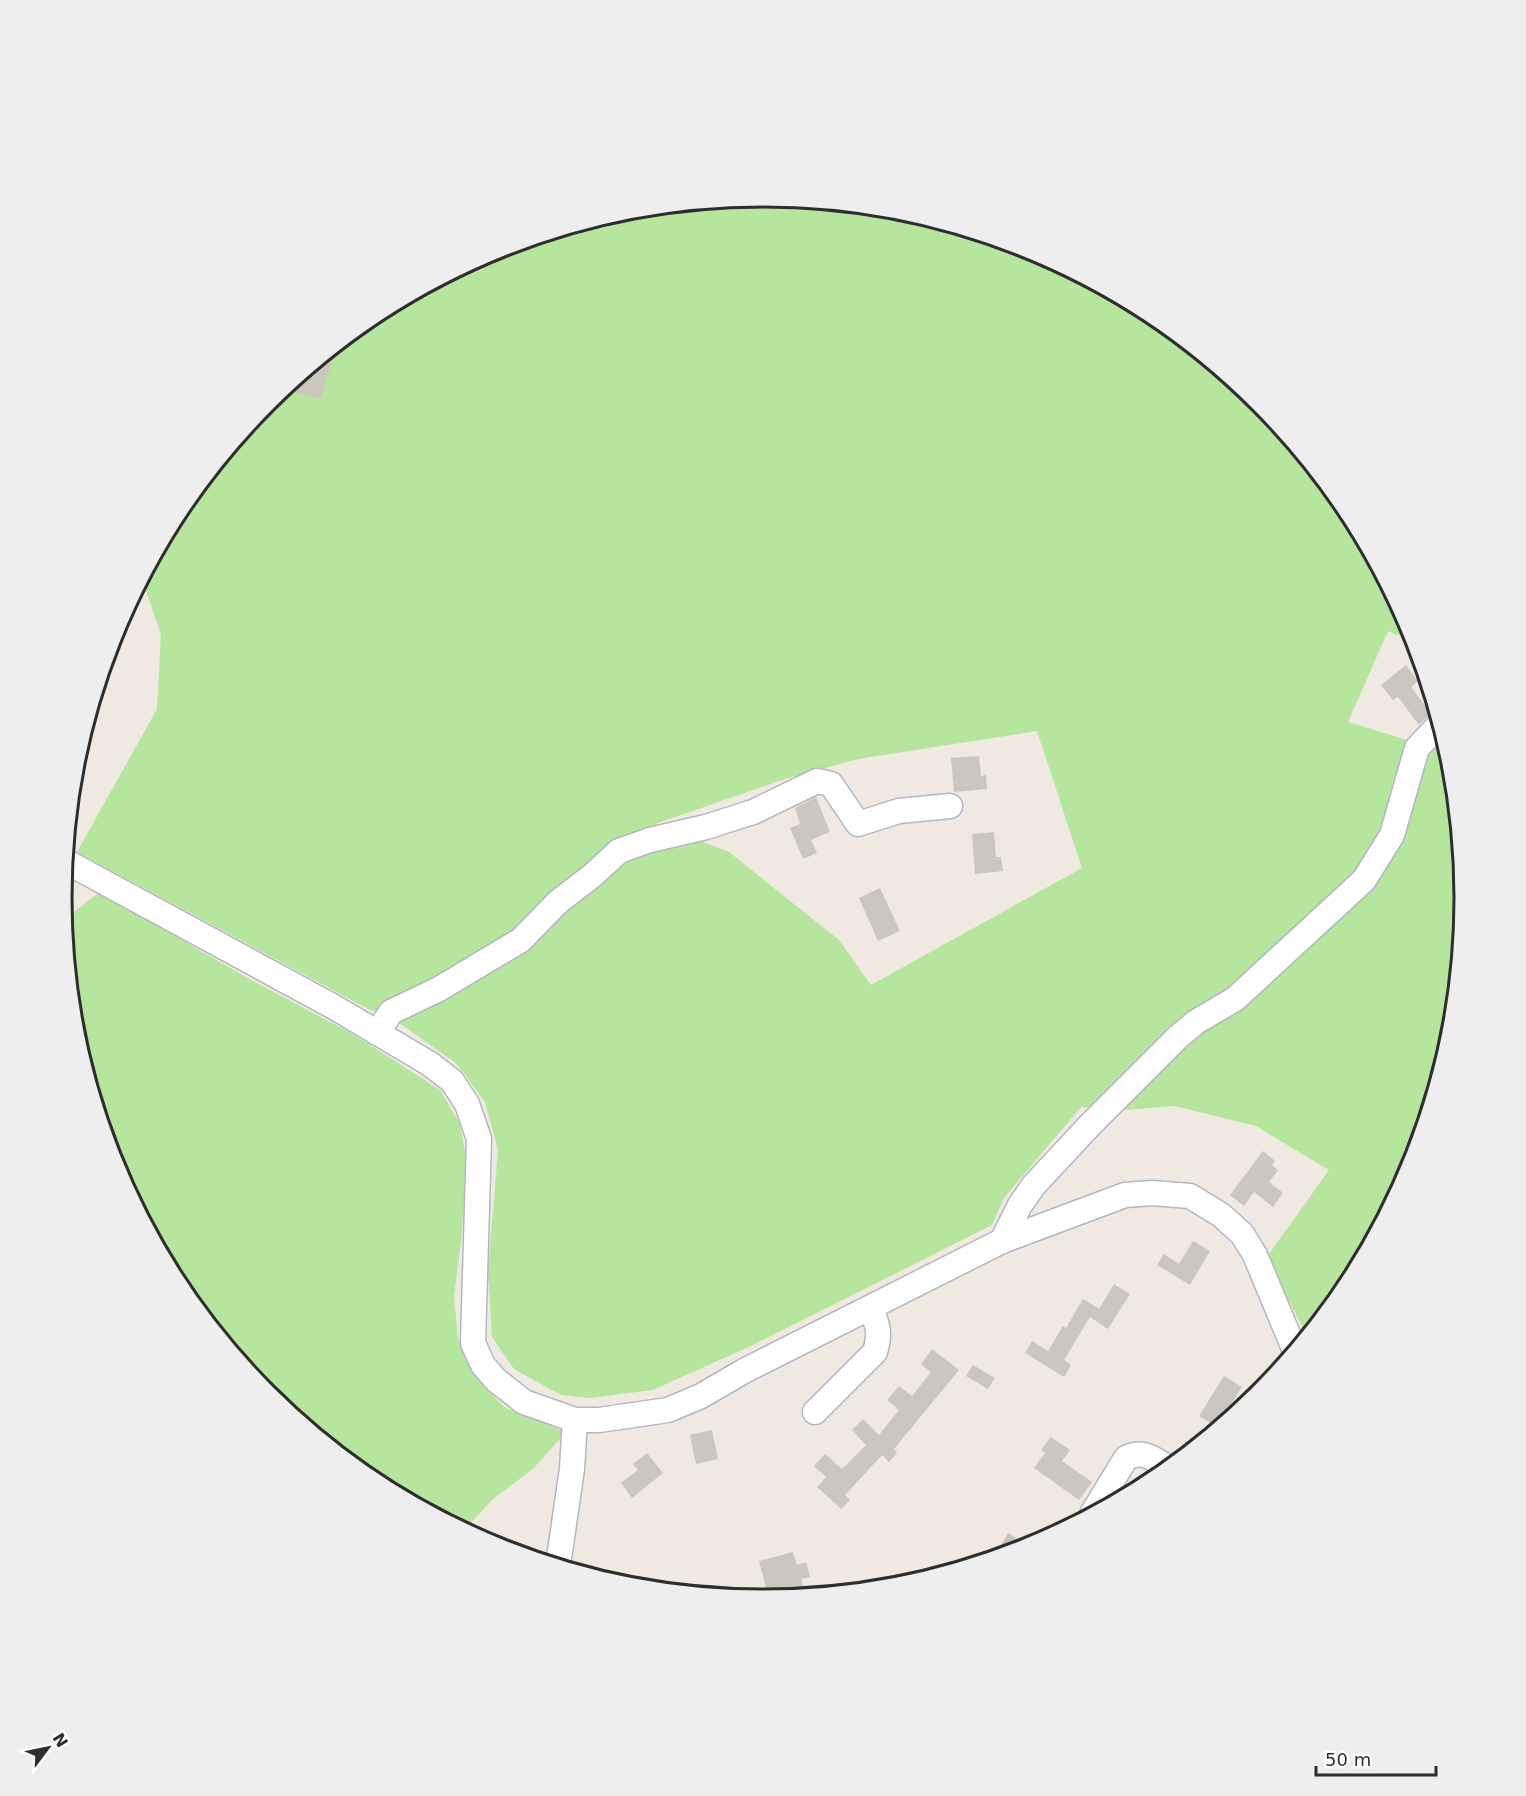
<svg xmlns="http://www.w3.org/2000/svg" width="1526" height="1796" viewBox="0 0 1526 1796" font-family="'DejaVu Sans',sans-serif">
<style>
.green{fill:#b6e59e;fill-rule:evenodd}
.building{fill:#cbc7bf}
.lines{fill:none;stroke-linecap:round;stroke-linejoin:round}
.minor-casing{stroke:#b4b7c1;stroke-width:27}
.minor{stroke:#fff;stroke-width:24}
.rim{fill:none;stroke:#2e2e2e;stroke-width:3}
</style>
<rect width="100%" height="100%" fill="#efe9e1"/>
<g class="green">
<path d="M763,197L900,210L1032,250L1153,315L1259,402L1346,509L1411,630L1415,642L1388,631L1348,722L1430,747L1444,740L1451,761L1464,898L1451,1035L1411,1167L1346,1288L1307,1336L1267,1257L1329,1170L1256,1126L1174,1106L1126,1110L1081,1107L1004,1198L992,1225L755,1344L653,1390L590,1398L561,1395L514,1369L492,1337L488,1271L498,1150L485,1102L457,1064L402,1025L386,1015L368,1009L77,852L157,709L161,635L142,579L180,508L267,402L374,315L495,250L626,210ZM1037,731L1082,868L871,985L839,940L729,852L655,824L785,779L858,759Z"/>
<path d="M102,890L144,918L251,980L353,1034L440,1090L460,1124L467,1163L461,1241L454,1296L458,1339L474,1374L504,1407L566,1432L534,1468L493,1499L464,1530L373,1481L267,1394L180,1287L115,1166L75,1035L64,920Z"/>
</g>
<g class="building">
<path d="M336,345L321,399L289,390L292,382Z"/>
<path d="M1406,665L1418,681L1411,687L1431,713L1419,725L1398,697L1393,700L1381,685Z"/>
<path d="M979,756L981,776L986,775L987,789L954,792L951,758Z"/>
<path d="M816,797L830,832L811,840L817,853L803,859L790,828L800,824L795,808Z"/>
<path d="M994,832L996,857H1001L1003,871L975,874L972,834Z"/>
<path d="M880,888L900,931L878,941L859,898Z"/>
<path d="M1263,1151L1275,1161L1272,1165L1278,1170L1269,1182L1283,1193L1273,1207L1254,1192L1244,1206L1230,1195Z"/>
<path d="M1193,1241L1210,1251L1190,1285L1157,1265L1164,1254L1179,1264Z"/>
<path d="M1114,1284L1130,1294L1108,1329L1090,1317L1064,1360L1071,1365L1064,1377L1025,1353L1032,1341L1048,1351L1063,1326L1066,1328L1083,1299L1099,1309Z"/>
<path d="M932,1349L959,1370L894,1449L897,1453L889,1462L882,1455L845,1495L850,1500L841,1509L817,1487L826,1477L814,1466L825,1454L842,1469L866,1445L852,1430L863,1419L879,1435L899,1410L887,1400L899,1386L912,1396L931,1372L921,1364Z"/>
<path d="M973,1365L995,1378L988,1389L966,1376Z"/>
<path d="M1224,1376L1242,1387L1217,1427L1199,1416Z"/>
<path d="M712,1430L718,1459L696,1464L690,1435Z"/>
<path d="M1051,1437L1070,1450L1062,1461L1092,1482L1079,1500L1034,1468L1045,1453L1041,1450Z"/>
<path d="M647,1453L663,1473L632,1498L621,1483L638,1470L633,1464Z"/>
<path d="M1008,1533L1030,1546L994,1558Z"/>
<path d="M793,1552L797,1565L806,1562L810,1577L801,1579L803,1586L768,1595L759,1561Z"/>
</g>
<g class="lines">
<g class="minor-casing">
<g id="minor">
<path d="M65,861L334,1007L430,1064L452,1081L467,1104L479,1139L473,1343L483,1365L496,1380L524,1402L575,1420H599L668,1410L701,1396L744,1371L1002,1241L1125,1195L1152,1193L1190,1196L1221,1215L1242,1234L1255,1255L1295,1351"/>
<path d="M377,1033L391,1012L439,989L521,940L558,902L593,875L619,851L650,840L706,827L753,812L817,781L831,784L858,824L899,811L950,806"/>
<path d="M1002,1241L1020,1205L1034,1185L1090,1125L1178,1037L1196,1022L1235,999L1364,880L1392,835L1417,748L1440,724"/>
<path d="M815,1412L875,1352C880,1336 879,1324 870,1309"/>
<path d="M1092,1514L1126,1458C1143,1449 1153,1459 1169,1468"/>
<path d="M558,1565L572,1469L575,1420"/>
</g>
</g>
<use href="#minor" class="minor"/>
</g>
<path d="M0 0H1526V1796H0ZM72 898a691 691 0 1 1 1382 0a691 691 0 1 1-1382 0Z" fill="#eee" fill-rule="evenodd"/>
<path class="rim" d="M72 898a691 691 0 1 1 1382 0a691 691 0 1 1-1382 0Z"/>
<g transform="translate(48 1748) rotate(58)" stroke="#ffffff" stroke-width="4.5" paint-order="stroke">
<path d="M0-4.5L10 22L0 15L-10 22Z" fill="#2e2e2e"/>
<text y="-9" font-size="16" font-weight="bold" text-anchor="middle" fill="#2e2e2e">N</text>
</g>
<path d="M1316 1766v9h120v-9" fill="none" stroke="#2e2e2e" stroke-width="3"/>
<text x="1325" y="1766" font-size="18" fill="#2e2e2e" stroke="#ffffff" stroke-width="4.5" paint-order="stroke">50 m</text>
</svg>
